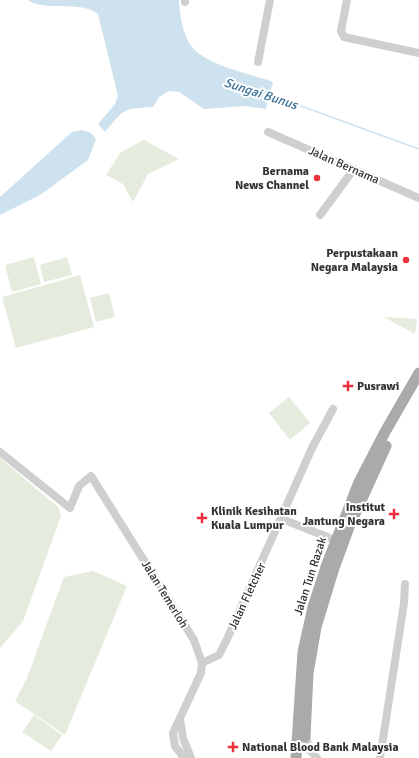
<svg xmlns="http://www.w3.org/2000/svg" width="419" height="758" viewBox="0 0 419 758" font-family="Signika,sans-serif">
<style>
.green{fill:#e5ecde}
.water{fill:#cde1ee}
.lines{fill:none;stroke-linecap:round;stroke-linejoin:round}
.stream{stroke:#cde1ee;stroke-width:1.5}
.minor{stroke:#cfcfcf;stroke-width:8}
.major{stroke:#aaa;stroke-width:11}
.poi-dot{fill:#ea333c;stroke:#fff;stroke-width:1.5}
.labels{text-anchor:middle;stroke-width:4;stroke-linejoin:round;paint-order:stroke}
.street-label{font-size:12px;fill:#323232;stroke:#fff}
.poi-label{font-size:12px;font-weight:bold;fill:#323232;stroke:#fff;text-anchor:end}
.water-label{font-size:13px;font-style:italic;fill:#3c7298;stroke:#fff}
</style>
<rect width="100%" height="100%" fill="#fff"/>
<g class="green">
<path d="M144,140L179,159L148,174L133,202L123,184L106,175L121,152Z"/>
<path d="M34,257L41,284L12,292L5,265Z"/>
<path d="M67,257L72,275L44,282L40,265Z"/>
<path d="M80,275L94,327L16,348L2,297Z"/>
<path d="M109,293L115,317L96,322L90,298Z"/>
<path d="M384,317L417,319L415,334Z"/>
<path d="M289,397L310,423L290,440L269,413Z"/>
<path d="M0,458L59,508L61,516L23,621L0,648Z"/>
<path d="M93,571L127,586L65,735L15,701L27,678L64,577Z"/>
<path d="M34,715L62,735L51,751L22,732Z"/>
</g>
<g class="water">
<path d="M28,0H179C180,14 182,35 192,47C206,65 251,74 273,82L266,109L245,106L204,109L179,92L169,91L159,97L153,107C122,109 125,108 105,132L98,124L115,104L118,96L98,14C81,0 44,12 28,0Z"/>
<path d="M82,130L91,133L96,139L88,160L40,195L0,215V197L72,132Z"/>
</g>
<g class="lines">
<path class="stream" d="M268,94L419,149"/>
<g class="minor">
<path d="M185,0V2"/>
<path d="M347,0L341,31L344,37L419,53"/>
<path d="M258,62L270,0"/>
<path d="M268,132L419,198"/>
<path d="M320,215L354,169"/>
<path d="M0,452L70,508L79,486L91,476L194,640L202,663L201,673L173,733L175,746L184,758"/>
<path d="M282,519L335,540"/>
<path d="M202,663L219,655L227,639L312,448L333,409"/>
<path d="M180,719L183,738L191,758"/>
<path d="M305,732L309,749L317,758"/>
<path d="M380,758L404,603L405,584"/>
</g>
<g class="major">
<path d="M305,737L308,673L316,627L334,568L349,527L386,446"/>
<path d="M296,758L303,652L313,607L327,564L359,482L385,432L419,373"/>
</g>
</g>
<g class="poi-dot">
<circle cx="317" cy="178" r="4"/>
<circle cx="406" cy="260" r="4"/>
<path d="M346 380h4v4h4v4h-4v4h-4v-4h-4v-4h4z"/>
<path d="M392 508h4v4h4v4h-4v4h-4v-4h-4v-4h4z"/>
<path d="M200 512h4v4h4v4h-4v4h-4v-4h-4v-4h4z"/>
<path d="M231 741h4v4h4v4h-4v4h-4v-4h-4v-4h4z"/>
</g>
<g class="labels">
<g class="street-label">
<text transform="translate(344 165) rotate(24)" y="4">Jalan Bernama</text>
<text transform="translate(310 576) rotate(-72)" y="4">Jalan Tun Razak</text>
<text transform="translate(165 594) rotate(58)" y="4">Jalan Temerloh</text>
<text transform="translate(247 596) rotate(-65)" y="4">Jalan Fletcher</text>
</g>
<g class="poi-label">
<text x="309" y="175">Bernama<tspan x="309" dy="14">News Channel</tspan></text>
<text x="398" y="257">Perpustakaan<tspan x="398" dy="14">Negara Malaysia</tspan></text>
<text x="357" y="390" text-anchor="start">Pusrawi</text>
<text x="385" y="511">Institut<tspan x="385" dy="14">Jantung Negara</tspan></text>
<text x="211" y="515" text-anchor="start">Klinik Kesihatan<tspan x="211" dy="14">Kuala Lumpur</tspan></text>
<text x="242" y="751" text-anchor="start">National Blood Bank Malaysia</text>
</g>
<g class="water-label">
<text transform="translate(261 93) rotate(18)" y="5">Sungai Bunus</text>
</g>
</g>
</svg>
